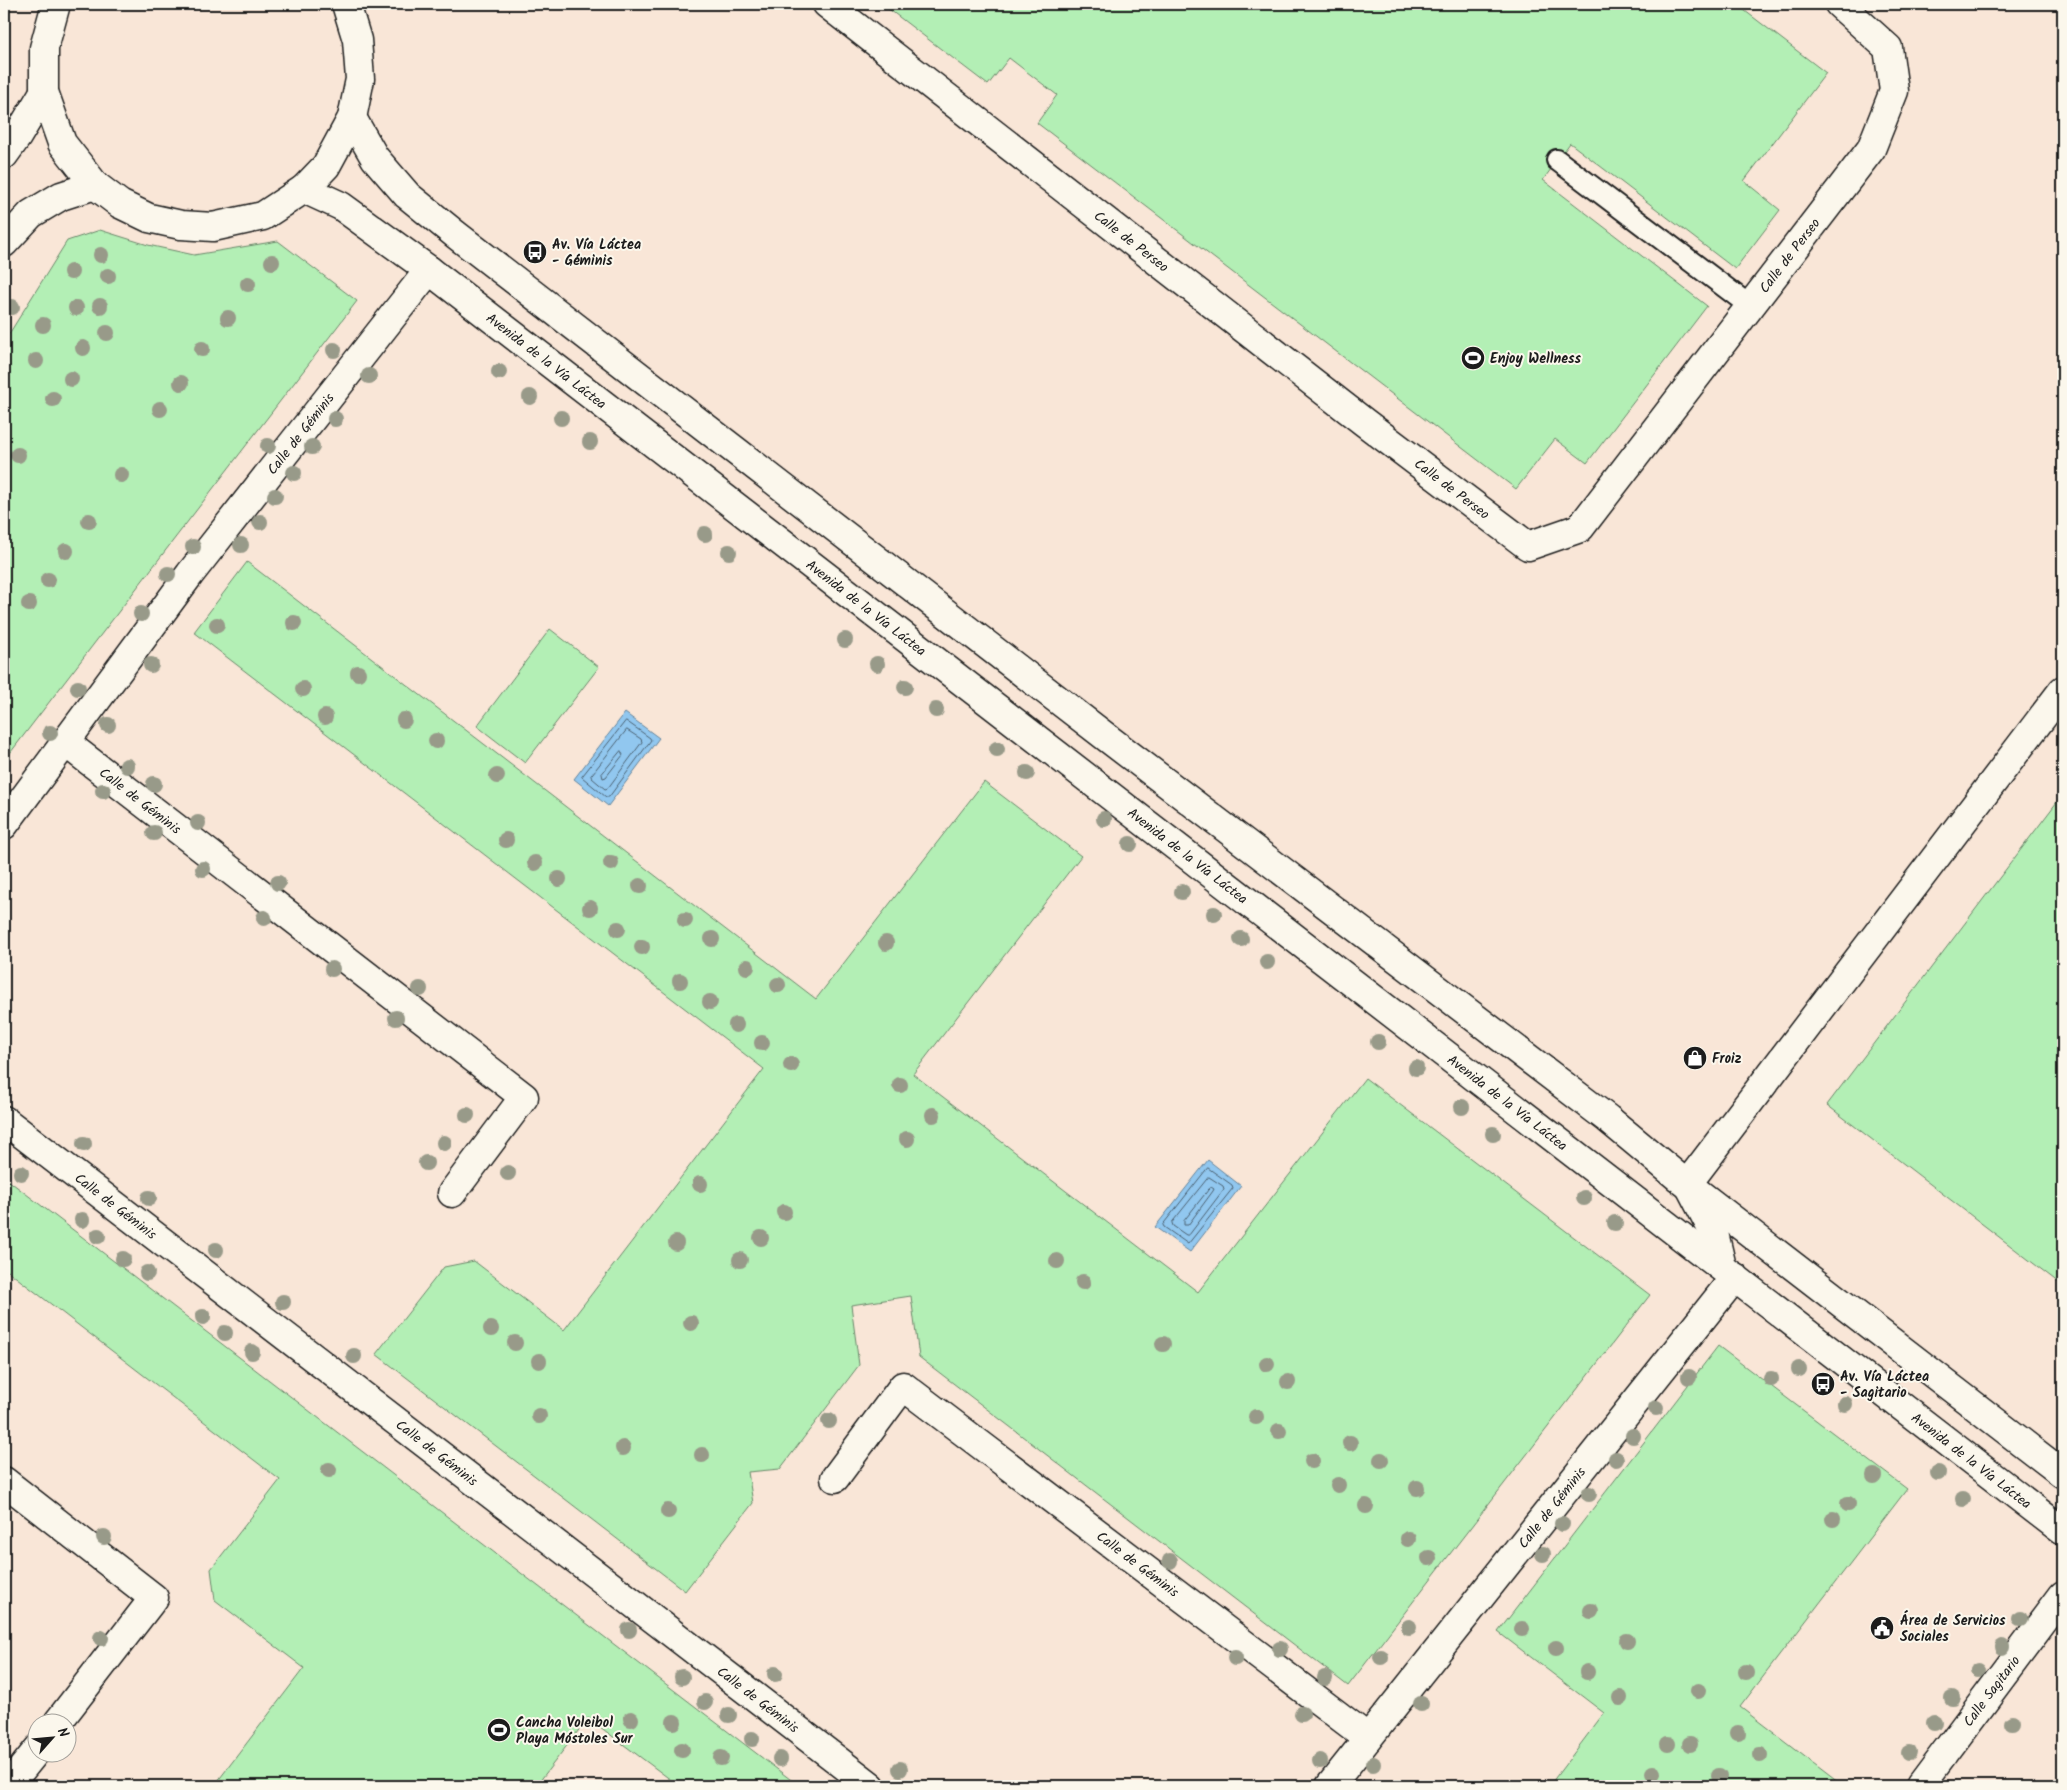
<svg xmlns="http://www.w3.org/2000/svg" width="2067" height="1790" viewBox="0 0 2067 1790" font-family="Kalam,sans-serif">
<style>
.green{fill:#b3efb5;stroke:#688668}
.water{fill:#91c7ef;stroke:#62839b}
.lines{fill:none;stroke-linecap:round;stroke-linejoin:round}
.shore{stroke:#4b6070;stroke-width:1}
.lane-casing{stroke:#1c1c1c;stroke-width:24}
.street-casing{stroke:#1c1c1c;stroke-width:31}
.secondary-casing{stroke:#1c1c1c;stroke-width:31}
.lane{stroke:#fbf7ec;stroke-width:20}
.street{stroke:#fbf7ec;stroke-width:28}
.secondary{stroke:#fbf7ec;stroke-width:28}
.tree{fill:#989a89}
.labels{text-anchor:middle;stroke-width:4;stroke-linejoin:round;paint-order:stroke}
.street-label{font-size:14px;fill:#1c1c1c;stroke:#fbf7ec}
.poi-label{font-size:14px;font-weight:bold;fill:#1c1c1c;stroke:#fbf7ec;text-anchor:start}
</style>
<rect width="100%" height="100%" fill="#f9e6d7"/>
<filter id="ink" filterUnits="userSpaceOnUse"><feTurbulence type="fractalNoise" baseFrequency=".02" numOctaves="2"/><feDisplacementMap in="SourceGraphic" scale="10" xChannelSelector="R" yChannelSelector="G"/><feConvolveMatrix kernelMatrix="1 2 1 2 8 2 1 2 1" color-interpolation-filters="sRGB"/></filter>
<g filter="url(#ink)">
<g class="green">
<path d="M882,4H1736L1826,73L1744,181L1780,210L1735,269L1570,143L1543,180L1707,306L1587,463L1555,439L1516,489L1037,123L1057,95L1009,58L988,85Z"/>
<path d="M100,230L148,245L194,255L278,241L357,301L4,761V342L67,241Z"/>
<path d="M247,562L816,999L984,782L1081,856L913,1074L1198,1292L1365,1078L1650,1295L1348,1686L919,1357L911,1296L851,1305L859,1365L780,1469L748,1472L753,1503L685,1591L376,1354L444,1267L474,1261L564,1330L764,1069L194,632Z"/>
<path d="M550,629L599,667L525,763L477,726Z"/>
<path d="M2063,794V1286L1827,1105Z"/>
<path d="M4,1177L799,1786H679L588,1718L536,1786H214L304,1668L215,1600L211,1569L280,1480L4,1268Z"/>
<path d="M1718,1346L1907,1489L1740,1707L1843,1786H1549L1604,1713L1498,1632Z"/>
</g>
<g class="water">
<path d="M625,713L659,738L608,806L574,779Z"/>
<path d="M1208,1160L1241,1186L1190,1252L1155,1227Z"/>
</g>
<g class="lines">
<g class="shore">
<path d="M626,721L650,738L651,740L609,797H606L582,777Z"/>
<path d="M627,730L641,739L642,742L608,788L605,789L592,778L591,776Z"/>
<path d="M621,751L623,755L606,777L603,778L602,774Z"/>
<path d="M1208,1168L1232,1185L1233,1188L1188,1244L1164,1227L1163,1225Z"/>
<path d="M1209,1177L1223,1186L1224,1189L1189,1235H1186L1173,1226L1172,1223Z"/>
<path d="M1211,1187L1214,1189L1213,1191L1188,1225H1184V1221Z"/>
</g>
<g class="lane-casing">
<path id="lane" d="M1557,160L1750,306"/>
</g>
<g class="street-casing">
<g id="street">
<path id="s1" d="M827,4L1364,422L1528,546L1580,528L1871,149L1894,91L1888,48L1839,4"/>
<path id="s2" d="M66,743L524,1097L452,1193"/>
<path id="s3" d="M4,825L190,574L429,270"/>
<path id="s4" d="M4,1120L871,1786"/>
<path d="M1722,1267L1714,1233L1688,1183L2063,690"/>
<path id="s5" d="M835,1478L903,1386L1368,1738"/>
<path d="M4,1481L154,1598L58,1722"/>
<path d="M8,1786L38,1749"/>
<path id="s6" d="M1330,1786L1735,1277"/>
<path id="s7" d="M1920,1786L2063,1595"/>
</g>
</g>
<g class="secondary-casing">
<g id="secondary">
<path d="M56,4L44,48V92L62,143L95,185L120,204L149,218L181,225L213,227L263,216L304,189L326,166L352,118L360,79L357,40L346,4"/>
<path d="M352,118L375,158L407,195L455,234L1110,740L1608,1119L1679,1178L2063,1474"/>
<path d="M4,155L17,137L44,92"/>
<path id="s8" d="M304,189L341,206L429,270L2063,1531"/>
<path d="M4,243L31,214L61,196L95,185"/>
</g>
</g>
<use href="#lane" class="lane"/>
<use href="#street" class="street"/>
<use href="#secondary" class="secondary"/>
</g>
<g class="tree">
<circle cx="101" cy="255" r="8"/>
<circle cx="272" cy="262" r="8"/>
<circle cx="71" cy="272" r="8"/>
<circle cx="108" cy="276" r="8"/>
<circle cx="248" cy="284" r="8"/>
<circle cx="100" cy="306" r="8"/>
<circle cx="12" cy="307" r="8"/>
<circle cx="76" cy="308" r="8"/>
<circle cx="228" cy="318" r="8"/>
<circle cx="43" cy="325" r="8"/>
<circle cx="107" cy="333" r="8"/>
<circle cx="83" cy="348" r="8"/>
<circle cx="202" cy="349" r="8"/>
<circle cx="334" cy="350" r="8"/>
<circle cx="36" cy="361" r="8"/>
<circle cx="499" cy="372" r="8"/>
<circle cx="369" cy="376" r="8"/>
<circle cx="71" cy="379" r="8"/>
<circle cx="181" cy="383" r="8"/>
<circle cx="530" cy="397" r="8"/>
<circle cx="53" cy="399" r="8"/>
<circle cx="160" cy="409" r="8"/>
<circle cx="561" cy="418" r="8"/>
<circle cx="335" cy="419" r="8"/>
<circle cx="590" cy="442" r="8"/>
<circle cx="268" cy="446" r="8"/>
<circle cx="312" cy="447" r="8"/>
<circle cx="18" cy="455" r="8"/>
<circle cx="294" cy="473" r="8"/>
<circle cx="121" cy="475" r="8"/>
<circle cx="275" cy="496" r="8"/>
<circle cx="89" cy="521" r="8"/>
<circle cx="260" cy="522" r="8"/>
<circle cx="705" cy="534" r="8"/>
<circle cx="241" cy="545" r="8"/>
<circle cx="193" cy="547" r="8"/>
<circle cx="66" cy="551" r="8"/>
<circle cx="729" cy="552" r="8"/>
<circle cx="168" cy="574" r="8"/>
<circle cx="48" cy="580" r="8"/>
<circle cx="29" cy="604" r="8"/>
<circle cx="141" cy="614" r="8"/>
<circle cx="294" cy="623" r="8"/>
<circle cx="217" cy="625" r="8"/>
<circle cx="845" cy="640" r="8"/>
<circle cx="877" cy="664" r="8"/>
<circle cx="151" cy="665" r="8"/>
<circle cx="358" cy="673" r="8"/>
<circle cx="905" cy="687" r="8"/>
<circle cx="78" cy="688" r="8"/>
<circle cx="303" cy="689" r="8"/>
<circle cx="936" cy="710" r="8"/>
<circle cx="325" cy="717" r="8"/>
<circle cx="404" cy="720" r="8"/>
<circle cx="108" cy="725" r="8"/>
<circle cx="50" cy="733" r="8"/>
<circle cx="436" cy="741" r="8"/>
<circle cx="997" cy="749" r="8"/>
<circle cx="127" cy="766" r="8"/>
<circle cx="1027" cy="773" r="8"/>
<circle cx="497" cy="776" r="8"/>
<circle cx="154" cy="784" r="8"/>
<circle cx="103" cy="791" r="8"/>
<circle cx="1104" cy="819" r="8"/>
<circle cx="198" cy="823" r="8"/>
<circle cx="154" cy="833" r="8"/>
<circle cx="506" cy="840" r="8"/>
<circle cx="1130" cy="844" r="8"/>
<circle cx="535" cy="863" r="8"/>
<circle cx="611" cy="863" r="8"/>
<circle cx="203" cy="869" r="8"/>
<circle cx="559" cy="879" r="8"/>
<circle cx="278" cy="883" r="8"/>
<circle cx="640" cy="886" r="8"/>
<circle cx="1182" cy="892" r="8"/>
<circle cx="590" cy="908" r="8"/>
<circle cx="1214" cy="914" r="8"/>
<circle cx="264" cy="918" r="8"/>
<circle cx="685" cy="920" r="8"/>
<circle cx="618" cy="929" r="8"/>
<circle cx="712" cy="939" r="8"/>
<circle cx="1241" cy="939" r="8"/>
<circle cx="886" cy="943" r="8"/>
<circle cx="642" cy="947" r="8"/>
<circle cx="1267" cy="962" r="8"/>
<circle cx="747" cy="967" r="8"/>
<circle cx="332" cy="969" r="8"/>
<circle cx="680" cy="981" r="8"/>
<circle cx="778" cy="985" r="8"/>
<circle cx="420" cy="989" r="8"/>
<circle cx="710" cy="1002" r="8"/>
<circle cx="396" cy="1018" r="8"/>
<circle cx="736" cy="1025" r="8"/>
<circle cx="1378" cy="1042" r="8"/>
<circle cx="762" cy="1043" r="8"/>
<circle cx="791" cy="1065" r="8"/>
<circle cx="1416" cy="1068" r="8"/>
<circle cx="900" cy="1085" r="8"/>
<circle cx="1462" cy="1107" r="8"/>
<circle cx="467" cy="1115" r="8"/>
<circle cx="933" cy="1115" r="8"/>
<circle cx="1493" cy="1134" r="8"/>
<circle cx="907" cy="1139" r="8"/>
<circle cx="444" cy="1143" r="8"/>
<circle cx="84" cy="1144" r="8"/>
<circle cx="426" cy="1163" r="8"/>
<circle cx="21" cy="1173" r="8"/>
<circle cx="508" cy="1173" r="8"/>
<circle cx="700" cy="1184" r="8"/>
<circle cx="149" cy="1198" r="8"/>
<circle cx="1584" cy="1198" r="8"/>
<circle cx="784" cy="1212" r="8"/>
<circle cx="82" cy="1220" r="8"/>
<circle cx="1615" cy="1223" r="8"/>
<circle cx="98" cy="1236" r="8"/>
<circle cx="761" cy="1238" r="8"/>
<circle cx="676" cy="1243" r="8"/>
<circle cx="216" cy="1250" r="8"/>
<circle cx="123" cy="1259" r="8"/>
<circle cx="740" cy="1260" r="8"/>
<circle cx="1057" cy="1261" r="8"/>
<circle cx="147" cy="1273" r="8"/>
<circle cx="1083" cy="1282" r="8"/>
<circle cx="283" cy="1302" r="8"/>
<circle cx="203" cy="1317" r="8"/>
<circle cx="691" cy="1323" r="8"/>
<circle cx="491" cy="1329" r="8"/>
<circle cx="225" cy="1333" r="8"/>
<circle cx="515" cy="1343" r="8"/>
<circle cx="1163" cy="1344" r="8"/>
<circle cx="252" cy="1352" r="8"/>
<circle cx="354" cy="1356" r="8"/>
<circle cx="539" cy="1361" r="8"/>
<circle cx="1267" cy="1364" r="8"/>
<circle cx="1799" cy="1369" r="8"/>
<circle cx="1689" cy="1377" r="8"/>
<circle cx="1771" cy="1379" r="8"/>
<circle cx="1288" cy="1382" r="8"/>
<circle cx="1845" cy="1404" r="8"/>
<circle cx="1656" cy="1408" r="8"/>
<circle cx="539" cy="1416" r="8"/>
<circle cx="1256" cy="1417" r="8"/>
<circle cx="829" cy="1421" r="8"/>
<circle cx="1279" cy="1431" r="8"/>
<circle cx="1633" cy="1436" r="8"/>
<circle cx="1350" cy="1443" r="8"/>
<circle cx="623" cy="1448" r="8"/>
<circle cx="702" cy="1455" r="8"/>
<circle cx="1616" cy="1459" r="8"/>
<circle cx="1381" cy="1460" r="8"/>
<circle cx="1312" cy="1461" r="8"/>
<circle cx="329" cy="1470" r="8"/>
<circle cx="1938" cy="1473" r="8"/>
<circle cx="1874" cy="1476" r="8"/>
<circle cx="1338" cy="1485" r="8"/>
<circle cx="1417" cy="1488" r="8"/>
<circle cx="1589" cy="1494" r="8"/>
<circle cx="1963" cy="1499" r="8"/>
<circle cx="1848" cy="1504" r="8"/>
<circle cx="1366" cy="1506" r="8"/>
<circle cx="668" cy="1511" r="8"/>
<circle cx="1833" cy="1519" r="8"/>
<circle cx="1562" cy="1524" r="8"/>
<circle cx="104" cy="1537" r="8"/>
<circle cx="1408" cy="1539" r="8"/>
<circle cx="1543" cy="1554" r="8"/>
<circle cx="1429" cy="1558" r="8"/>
<circle cx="1170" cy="1561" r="8"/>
<circle cx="1591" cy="1611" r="8"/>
<circle cx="2020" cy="1619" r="8"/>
<circle cx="1409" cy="1627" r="8"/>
<circle cx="1522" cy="1629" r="8"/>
<circle cx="629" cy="1630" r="8"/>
<circle cx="101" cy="1638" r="8"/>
<circle cx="1627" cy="1641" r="8"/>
<circle cx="2002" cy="1647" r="8"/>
<circle cx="1556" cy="1648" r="8"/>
<circle cx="1280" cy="1649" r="8"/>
<circle cx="1381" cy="1657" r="8"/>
<circle cx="1235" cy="1658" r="8"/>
<circle cx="1978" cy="1670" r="8"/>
<circle cx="1587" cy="1672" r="8"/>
<circle cx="1746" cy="1672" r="8"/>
<circle cx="775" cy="1674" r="8"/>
<circle cx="682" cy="1677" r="8"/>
<circle cx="1325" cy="1678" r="8"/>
<circle cx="1698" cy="1691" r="8"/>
<circle cx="1620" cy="1698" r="8"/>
<circle cx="1952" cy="1698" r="8"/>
<circle cx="705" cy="1702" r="8"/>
<circle cx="1421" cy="1704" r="8"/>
<circle cx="1302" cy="1714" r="8"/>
<circle cx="729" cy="1715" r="8"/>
<circle cx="631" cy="1719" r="8"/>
<circle cx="674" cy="1722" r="8"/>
<circle cx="1934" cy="1723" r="8"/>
<circle cx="2012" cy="1724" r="8"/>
<circle cx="1738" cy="1733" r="8"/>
<circle cx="752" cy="1739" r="8"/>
<circle cx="1668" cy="1744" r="8"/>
<circle cx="1690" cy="1744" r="8"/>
<circle cx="682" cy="1750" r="8"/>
<circle cx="1909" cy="1753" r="8"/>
<circle cx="1760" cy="1755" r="8"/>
<circle cx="721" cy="1758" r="8"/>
<circle cx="780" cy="1759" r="8"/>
<circle cx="1320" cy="1761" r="8"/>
<circle cx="1373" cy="1764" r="8"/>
<circle cx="900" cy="1769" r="8"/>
<circle cx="1653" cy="1773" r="8"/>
<circle cx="1719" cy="1776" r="8"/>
</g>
</g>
<defs>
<g id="bus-disc" transform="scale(1.25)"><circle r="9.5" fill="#1c1c1c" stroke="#fbf7ec"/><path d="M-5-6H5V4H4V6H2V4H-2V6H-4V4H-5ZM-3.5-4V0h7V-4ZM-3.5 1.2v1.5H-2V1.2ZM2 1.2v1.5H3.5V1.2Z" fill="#fff"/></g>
<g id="stadium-disc" transform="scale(1.25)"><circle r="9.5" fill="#1c1c1c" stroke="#fbf7ec"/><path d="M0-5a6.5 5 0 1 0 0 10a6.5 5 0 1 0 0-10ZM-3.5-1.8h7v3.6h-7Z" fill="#fff"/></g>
<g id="shop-disc" transform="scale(1.25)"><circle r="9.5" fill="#1c1c1c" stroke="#fbf7ec"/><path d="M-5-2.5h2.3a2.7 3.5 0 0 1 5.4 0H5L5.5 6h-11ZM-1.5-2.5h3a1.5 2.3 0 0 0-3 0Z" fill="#fff"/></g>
<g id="civic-disc" transform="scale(1.25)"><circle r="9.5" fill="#1c1c1c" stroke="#fbf7ec"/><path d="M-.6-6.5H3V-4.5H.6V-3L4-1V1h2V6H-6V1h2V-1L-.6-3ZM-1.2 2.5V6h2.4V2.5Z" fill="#fff"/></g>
</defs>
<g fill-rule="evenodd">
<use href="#bus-disc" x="535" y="252"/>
<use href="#stadium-disc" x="1473" y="358"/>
<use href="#shop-disc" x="1695" y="1058"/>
<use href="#bus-disc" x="1823" y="1384"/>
<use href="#civic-disc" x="1882" y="1628"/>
<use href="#stadium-disc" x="499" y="1730"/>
</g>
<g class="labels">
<g class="street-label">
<text dy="5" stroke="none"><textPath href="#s1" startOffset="386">Calle de Perseo</textPath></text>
<text dy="5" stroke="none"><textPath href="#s1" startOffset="1285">Calle de Perseo</textPath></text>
<text dy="5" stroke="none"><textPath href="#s8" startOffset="298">Avenida de la Vía Láctea</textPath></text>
<text dy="5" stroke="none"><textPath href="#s3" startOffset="491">Calle de Géminis</textPath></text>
<text dy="5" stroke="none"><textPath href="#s1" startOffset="791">Calle de Perseo</textPath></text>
<text dy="5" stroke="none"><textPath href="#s8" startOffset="702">Avenida de la Vía Láctea</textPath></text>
<text dy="5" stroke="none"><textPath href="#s2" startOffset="94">Calle de Géminis</textPath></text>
<text dy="5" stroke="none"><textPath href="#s8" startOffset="1108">Avenida de la Vía Láctea</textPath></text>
<text dy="5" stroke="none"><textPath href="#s8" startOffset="1512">Avenida de la Vía Láctea</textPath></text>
<text dy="5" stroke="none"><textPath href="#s4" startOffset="141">Calle de Géminis</textPath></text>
<text dy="5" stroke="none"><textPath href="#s4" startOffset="546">Calle de Géminis</textPath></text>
<text dy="5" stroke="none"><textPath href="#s8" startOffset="2098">Avenida de la Vía Láctea</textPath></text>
<text dy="5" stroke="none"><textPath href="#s6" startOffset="356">Calle de Géminis</textPath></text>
<text dy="5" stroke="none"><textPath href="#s5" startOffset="409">Calle de Géminis</textPath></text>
<text dy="5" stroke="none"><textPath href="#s7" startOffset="119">Calle Sagitario</textPath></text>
<text dy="5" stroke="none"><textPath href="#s4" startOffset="951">Calle de Géminis</textPath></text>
</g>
<g class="poi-label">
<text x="552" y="249">Av. Vía Láctea<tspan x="552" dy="16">- Géminis</tspan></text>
<text x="1490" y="363">Enjoy Wellness</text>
<text x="1712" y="1063">Froiz</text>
<text x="1840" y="1381">Av. Vía Láctea<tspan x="1840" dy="16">- Sagitario</tspan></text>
<text x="1900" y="1625">Área de Servicios<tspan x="1900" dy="16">Sociales</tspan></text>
<text x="516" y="1727">Cancha Voleibol<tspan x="516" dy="16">Playa Móstoles Sur</tspan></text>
</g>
</g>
<rect width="2067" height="1790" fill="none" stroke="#fbf7ec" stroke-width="20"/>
<rect x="10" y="10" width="2047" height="1770" fill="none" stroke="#1c1c1c" stroke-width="2" filter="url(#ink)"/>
<g transform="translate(52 1738) rotate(63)"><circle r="24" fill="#fbf7ec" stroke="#a29f99"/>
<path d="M0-4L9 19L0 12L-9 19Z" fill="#1c1c1c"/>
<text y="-8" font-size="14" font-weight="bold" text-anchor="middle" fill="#1c1c1c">N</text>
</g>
</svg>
